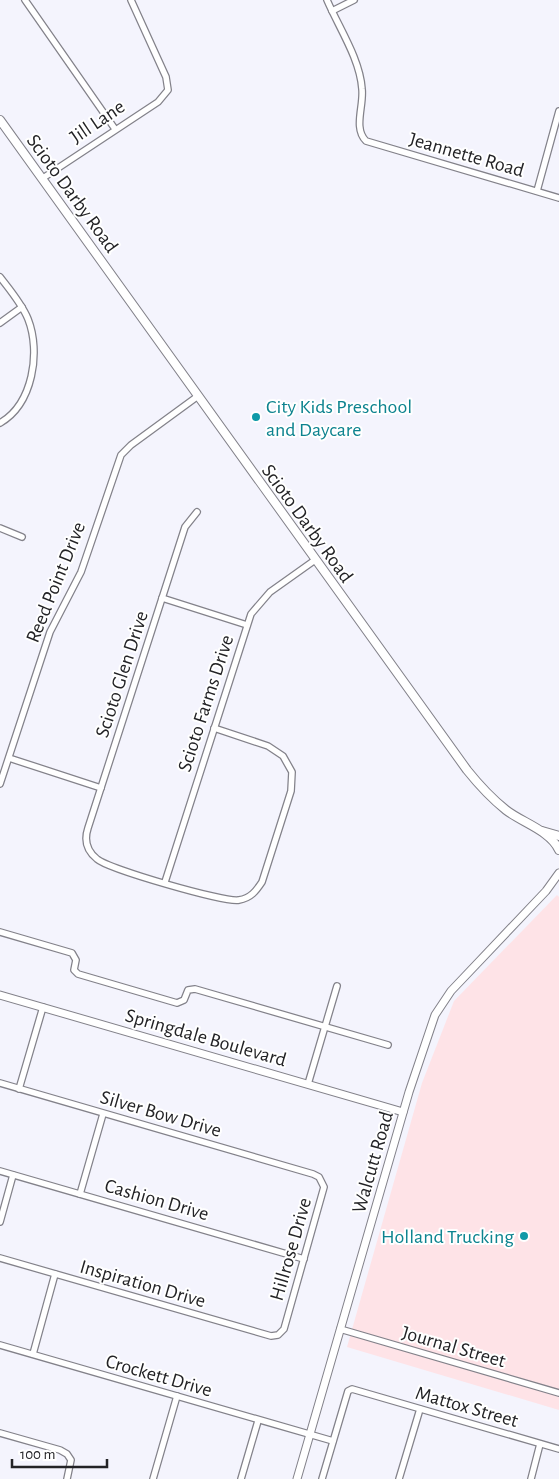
<svg xmlns="http://www.w3.org/2000/svg" width="559" height="1479" viewBox="0 0 559 1479" font-family="'Alegreya Sans',sans-serif">
<style>
.industrial{fill:#fee3e7}
.lines{fill:none;stroke-linecap:round;stroke-linejoin:round}
.minor-casing{stroke:#83828a;stroke-width:8}
.tertiary-casing{stroke:#83828a;stroke-width:9}
.secondary-casing{stroke:#83828a;stroke-width:10}
.minor{stroke:#fff;stroke-width:5.5}
.tertiary{stroke:#fff;stroke-width:7}
.secondary{stroke:#fff;stroke-width:8}
.culture-dot{fill:#0f9aa8;stroke:#fff;stroke-width:2}
.labels{text-anchor:middle;stroke-width:4;stroke-linejoin:round;paint-order:stroke}
.street-label{font-size:20px;fill:#232326;stroke:#fff}
.culture-label{font-size:20px;fill:#0d838f;stroke:#fff;text-anchor:start}
</style>
<rect width="100%" height="100%" fill="#f4f4fd"/>
<path class="industrial" d="M557,895L559,897V1410L347,1347L422,1083L454,1001Z"/>
<g class="lines">
<g class="minor-casing">
<g id="minor">
<path d="M25,0L115,129"/>
<path d="M327,0C339,28 360,59 362,89C364,106 353,128 366,141L559,198"/>
<path d="M332,11L354,0"/>
<path d="M43,178L158,102L168,90L166,77L131,0"/>
<path d="M537,191L559,111"/>
<path d="M0,277C10,290 22,304 28,319C41,352 33,404 0,423"/>
<path d="M0,323L22,307"/>
<path d="M197,512L185,527L88,828C84,840 87,851 97,859C108,869 226,903 239,900C251,898 256,891 262,882L291,791L292,772L283,756L268,746L214,728"/>
<path d="M0,528L22,537"/>
<path d="M162,598L247,625"/>
<path d="M9,758L101,788"/>
<path d="M0,784L50,632L81,572L121,455L131,445L198,396"/>
<path d="M165,882L251,614L270,592L315,560"/>
<path d="M0,932L72,953L76,960L74,970L78,974L177,1003L184,1000L188,990L195,989L388,1045"/>
<path d="M0,1083L313,1174L319,1177L324,1187L284,1329L278,1335L271,1336L0,1258"/>
<path d="M308,1084L337,986"/>
<path d="M19,1089L43,1007"/>
<path d="M0,1171L304,1259"/>
<path d="M80,1194L103,1114"/>
<path d="M0,1222L13,1175"/>
<path d="M340,1329L559,1393"/>
<path d="M0,1345L333,1441"/>
<path d="M33,1354L55,1274"/>
<path d="M0,1433L60,1450L67,1454L71,1460L67,1479"/>
<path d="M153,1479L177,1396"/>
<path d="M241,1479L258,1421"/>
<path d="M322,1479L348,1391L352,1389L559,1449"/>
<path d="M399,1479L420,1409"/>
<path d="M531,1479L540,1444"/>
</g>
</g>
<g class="tertiary-casing">
<g id="tertiary">
<path d="M0,995L403,1112"/>
<path d="M297,1479L409,1092L435,1015L451,991L546,891L559,873"/>
</g>
</g>
<g class="secondary-casing">
<g id="secondary">
<path d="M0,120L467,770C479,785 491,798 506,810C521,822 551,831 559,850"/>
<path d="M542,831L559,836"/>
</g>
</g>
<use href="#minor" class="minor"/>
<use href="#tertiary" class="tertiary"/>
<use href="#secondary" class="secondary"/>
</g>
<g class="culture-dot">
<circle cx="256" cy="417" r="5"/>
<circle cx="524" cy="1236" r="5"/>
</g>
<g class="labels">
<g class="street-label">
<text transform="translate(97 121) rotate(-34)" y="7">Jill Lane</text>
<text transform="translate(467 154) rotate(16)" y="7">Jeannette Road</text>
<text transform="translate(73 193) rotate(54)" y="7">Scioto Darby Road</text>
<text transform="translate(308 523) rotate(54)" y="7">Scioto Darby Road</text>
<text transform="translate(55 582) rotate(-68)" y="7">Reed Point Drive</text>
<text transform="translate(121 674) rotate(-72)" y="7">Scioto Glen Drive</text>
<text transform="translate(205 703) rotate(-72)" y="7">Scioto Farms Drive</text>
<text transform="translate(206 1037) rotate(16)" y="7">Springdale Boulevard</text>
<text transform="translate(161 1113) rotate(16)" y="7">Silver Bow Drive</text>
<text transform="translate(372 1162) rotate(-74)" y="7">Walcutt Road</text>
<text transform="translate(157 1199) rotate(16)" y="7">Cashion Drive</text>
<text transform="translate(290 1249) rotate(-74)" y="7">Hillrose Drive</text>
<text transform="translate(143 1283) rotate(16)" y="7">Inspiration Drive</text>
<text transform="translate(454 1346) rotate(16)" y="7">Journal Street</text>
<text transform="translate(159 1375) rotate(16)" y="7">Crockett Drive</text>
<text transform="translate(467 1406) rotate(16)" y="7">Mattox Street</text>
</g>
<g class="culture-label">
<text x="266" y="413">City Kids Preschool<tspan x="266" dy="23">and Daycare</tspan></text>
<text x="514" y="1243" text-anchor="end">Holland Trucking</text>
</g>
</g>
<path d="M12 1459v8h95v-8" fill="none" stroke="#232326" stroke-width="2.5"/>
<text x="20" y="1459" font-size="15" fill="#232326" stroke="#ffffff" stroke-width="4" paint-order="stroke">100 m</text>
</svg>
